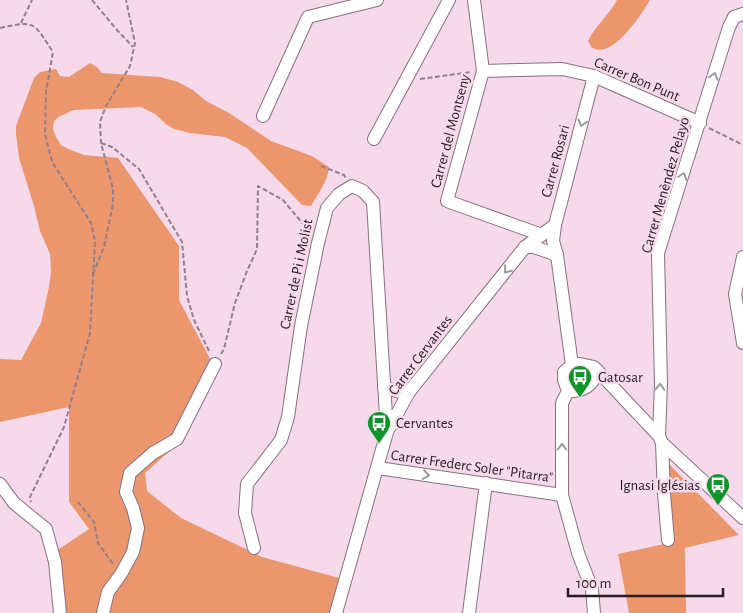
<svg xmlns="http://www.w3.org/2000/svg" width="743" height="613" viewBox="0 0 743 613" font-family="'Alegreya Sans',sans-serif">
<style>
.forest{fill:#eb966d}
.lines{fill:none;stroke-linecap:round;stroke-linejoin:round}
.minor-casing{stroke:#88707f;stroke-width:14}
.path{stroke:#93808b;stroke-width:2;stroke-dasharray:5 2.5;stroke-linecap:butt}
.minor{stroke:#fff;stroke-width:12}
.oneway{stroke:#9e999c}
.labels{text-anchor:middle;stroke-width:5;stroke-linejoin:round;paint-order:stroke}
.street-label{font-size:15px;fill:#271d23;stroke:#f6daeb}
.poi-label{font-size:15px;fill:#271d23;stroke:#f6daeb;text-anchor:start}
</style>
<rect width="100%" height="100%" fill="#f6daeb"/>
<g class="forest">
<path d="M617,0H650C641,15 618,50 599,50C597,50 594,48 592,48L588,41C595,26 609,15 617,0Z"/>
<path d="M90,63L97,67L102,73L160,77L178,82L193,90L206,101L229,113L271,141L312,156L329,167C328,182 318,193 311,206L302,205L247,148L225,137L190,133L174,129L167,125L155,114L141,107L74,110L60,116L54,121L53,129L56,137L61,145L68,149L84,155L118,158L179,246V300L217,372L180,442L145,473L147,491L181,518L262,557L339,578L335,613H63L56,551L89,529L69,502V407L0,422V359L21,360L41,323L49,287L51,271L50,254L40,231L34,206L19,158L16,134V126L34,78L40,72L56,69L60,76L69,77Z"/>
<path d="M669,464L739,535L685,548L686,613H629L618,554L673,542Z"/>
</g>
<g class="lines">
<g class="minor-casing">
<g id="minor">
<path d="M474,0L483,71L447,201L542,235"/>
<path d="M483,71L562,69L594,76L700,123"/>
<path d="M263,116L308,17L377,0"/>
<path d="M374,139L449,0"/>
<path d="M525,247H534L557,255"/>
<path d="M743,257L735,294L743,343"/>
<path d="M572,365L557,255L553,241L555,225L594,76"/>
<path d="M384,387L400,392H409"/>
<path d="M568,391C583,392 594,385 597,371"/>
<path d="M659,436L661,383L658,253L729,27L734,17L743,14"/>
<path d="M662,443L664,494L668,540"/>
<path d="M378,468L562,495"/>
<path d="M0,484L14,503L46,529L55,562L60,613"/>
<path d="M254,548L245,513L247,484L281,440L288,417L301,326L318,243L327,208L339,194L352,186L363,191L373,202L387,432"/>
<path d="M103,613L108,592L121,574L133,552L138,528L133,508L126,492L130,473L153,453L177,439L215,364"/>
<path d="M336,613L387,432L409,392L525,247L555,225"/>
<path d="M469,613L486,483"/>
<path d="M594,613L592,589L578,553L562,495V403L568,391L564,380V372L572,365L580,364L594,367L659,436L662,443L743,518"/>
</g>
</g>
<g class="path">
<path d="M92,0L117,30L133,47"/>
<path d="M21,23L32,0"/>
<path d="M0,28C36,20 33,22 53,52L46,92L45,134L52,162L91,223L95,241L90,333L64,427L30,497L31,502"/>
<path d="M420,79L472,72"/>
<path d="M709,128L743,145"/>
<path d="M101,143L112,147L139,169L182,242L187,296L194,320L210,353"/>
<path d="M321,166L344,175L346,178"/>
<path d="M93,274L104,247L113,204V189L101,143L100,122L106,106L130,66L135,43L126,0"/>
<path d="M221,354L224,349L235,303L247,271L257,249L258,186L283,200L309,231"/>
<path d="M78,502L94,522L98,543L113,564"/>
</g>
<use href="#minor" class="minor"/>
</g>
<defs><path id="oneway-chevron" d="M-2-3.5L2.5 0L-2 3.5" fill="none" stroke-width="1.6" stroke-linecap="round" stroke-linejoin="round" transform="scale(1.25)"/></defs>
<g class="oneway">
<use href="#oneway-chevron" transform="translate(714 76) rotate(-73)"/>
<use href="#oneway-chevron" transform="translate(582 123) rotate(105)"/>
<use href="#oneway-chevron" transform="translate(683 176) rotate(-72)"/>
<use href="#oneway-chevron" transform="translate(507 270) rotate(129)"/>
<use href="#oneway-chevron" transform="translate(660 387) rotate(-87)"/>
<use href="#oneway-chevron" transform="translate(562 447) rotate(-90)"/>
<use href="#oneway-chevron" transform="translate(426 475) rotate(8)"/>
</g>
<defs>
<g id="bus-pin" transform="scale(1.25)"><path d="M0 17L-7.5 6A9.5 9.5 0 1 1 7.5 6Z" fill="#0b9427" stroke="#f6daeb"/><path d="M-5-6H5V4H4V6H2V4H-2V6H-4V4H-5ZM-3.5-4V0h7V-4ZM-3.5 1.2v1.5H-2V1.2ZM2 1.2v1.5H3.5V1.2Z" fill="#fff"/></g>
</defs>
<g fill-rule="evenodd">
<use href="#bus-pin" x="580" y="377"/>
<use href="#bus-pin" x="379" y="423"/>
<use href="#bus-pin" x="718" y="485"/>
</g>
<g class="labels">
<g class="street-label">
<text transform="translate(637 79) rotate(23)" y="5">Carrer Bon Punt</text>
<text transform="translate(450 131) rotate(-75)" y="5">Carrer del Montseny</text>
<text transform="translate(555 161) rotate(-75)" y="5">Carrer Rosari</text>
<text transform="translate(665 185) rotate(-74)" y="5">Carrer Menèndez Pelayo</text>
<text transform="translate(296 274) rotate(-78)" y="5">Carrer de Pi i Molist</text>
<text transform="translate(420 355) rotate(-53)" y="5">Carrer Cervantes</text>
<text transform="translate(472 466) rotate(8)" y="5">Carrer Frederc Soler "Pitarra"</text>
</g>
<g class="poi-label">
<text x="598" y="382">Gatosar</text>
<text x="396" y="428">Cervantes</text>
<text x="700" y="490" text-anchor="end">Ignasi Iglésias</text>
</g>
</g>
<path d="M568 588v8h155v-8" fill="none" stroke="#271d23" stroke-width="2.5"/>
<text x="576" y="588" font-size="15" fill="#271d23" stroke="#f6daeb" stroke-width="4" paint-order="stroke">100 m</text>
</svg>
